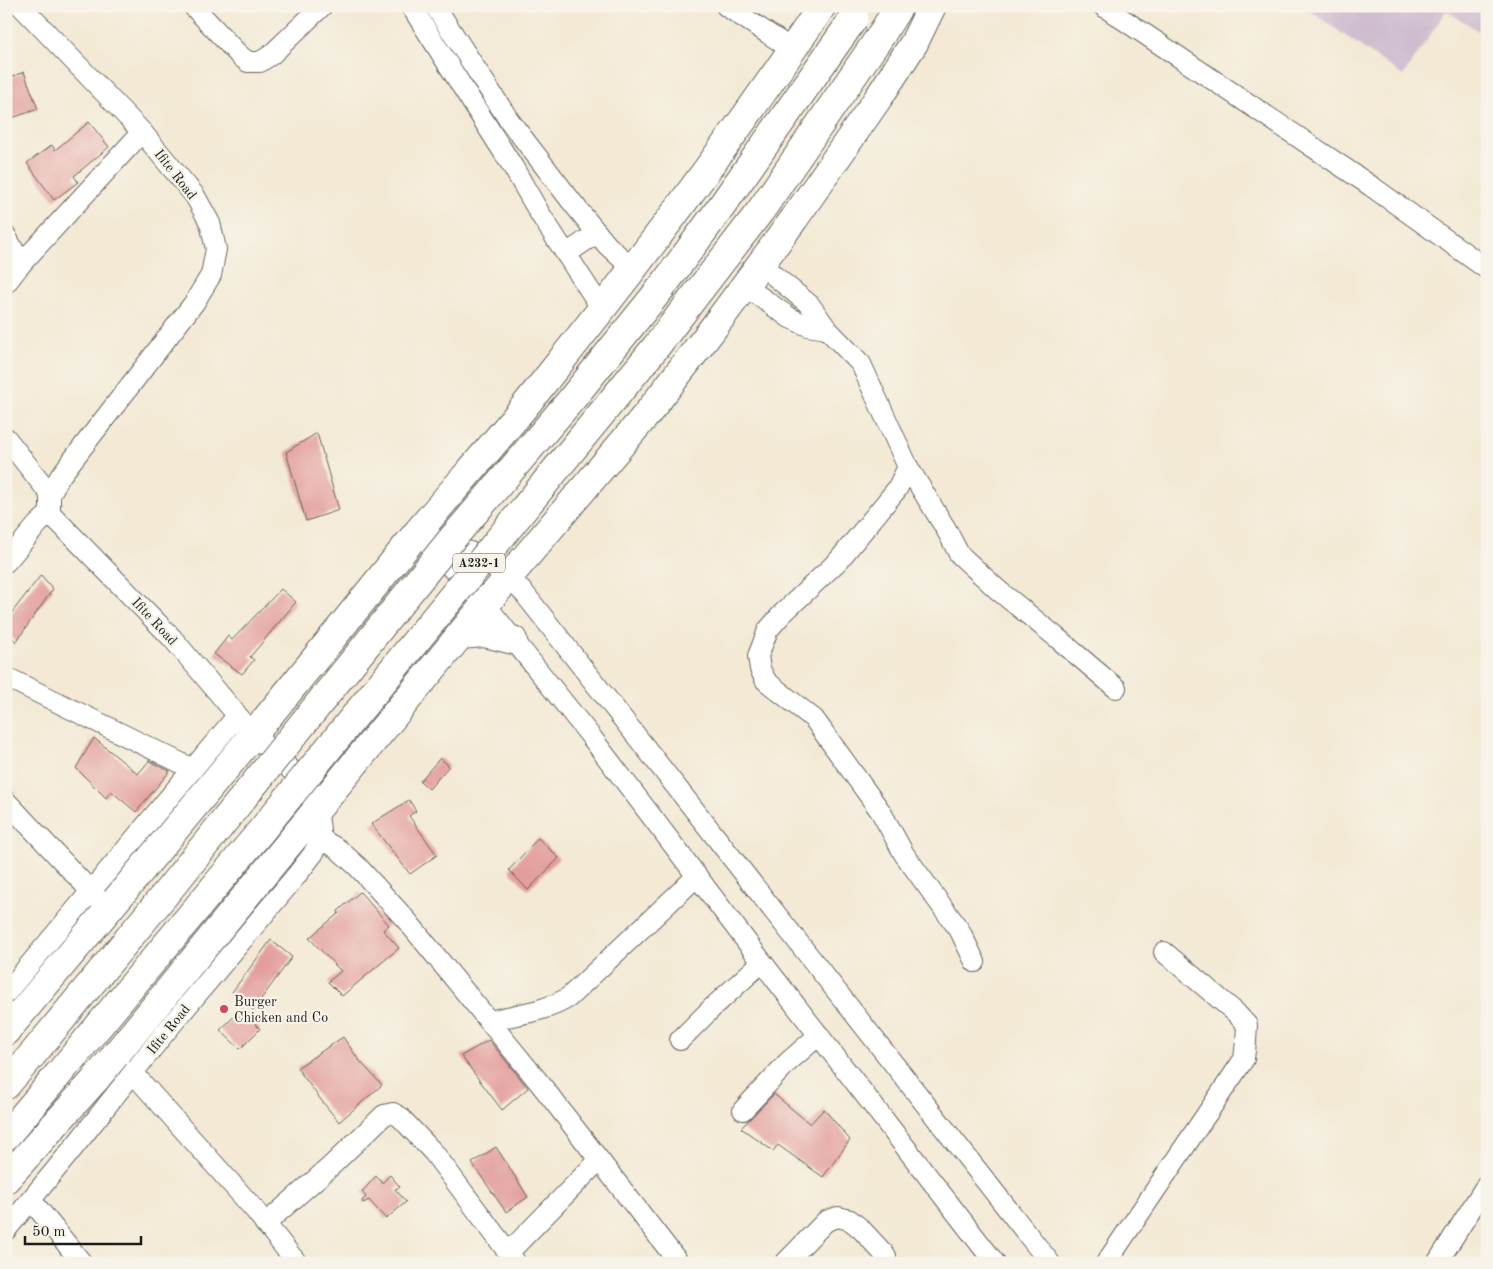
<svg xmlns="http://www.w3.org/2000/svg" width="1493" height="1269" viewBox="0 0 1493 1269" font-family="'Old Standard TT',serif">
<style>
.industrial{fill:#cfbdcf}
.building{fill:#e39e9c}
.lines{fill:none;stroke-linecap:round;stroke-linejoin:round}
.minor-casing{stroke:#67645c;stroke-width:22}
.highway-casing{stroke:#67645c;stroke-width:30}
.minor{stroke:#fff;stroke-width:20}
.highway{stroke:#fff;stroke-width:28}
.highway-bridge-casing{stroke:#67645c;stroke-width:30;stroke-linecap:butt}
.highway-bridge{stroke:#fff;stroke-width:28}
.poi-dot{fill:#d1495b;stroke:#f7f3e8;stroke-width:2}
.labels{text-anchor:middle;stroke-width:4.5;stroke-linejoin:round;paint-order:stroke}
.shield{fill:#f7f3e8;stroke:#5e5c59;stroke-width:1}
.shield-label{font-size:12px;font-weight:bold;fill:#1c1c1c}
.street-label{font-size:14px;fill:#1c1c1c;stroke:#f7f3e8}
.poi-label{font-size:14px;fill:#1c1c1c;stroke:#f7f3e8;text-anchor:start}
</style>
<rect width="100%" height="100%" fill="#f7f3e8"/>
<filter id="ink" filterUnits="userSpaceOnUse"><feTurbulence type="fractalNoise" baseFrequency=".02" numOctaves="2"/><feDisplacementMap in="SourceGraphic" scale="10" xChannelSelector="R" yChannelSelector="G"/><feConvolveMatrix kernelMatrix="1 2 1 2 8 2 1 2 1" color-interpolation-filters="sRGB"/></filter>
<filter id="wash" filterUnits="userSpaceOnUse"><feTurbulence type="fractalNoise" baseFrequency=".0096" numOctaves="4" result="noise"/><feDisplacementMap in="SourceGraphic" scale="20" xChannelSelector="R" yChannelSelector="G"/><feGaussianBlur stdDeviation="1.12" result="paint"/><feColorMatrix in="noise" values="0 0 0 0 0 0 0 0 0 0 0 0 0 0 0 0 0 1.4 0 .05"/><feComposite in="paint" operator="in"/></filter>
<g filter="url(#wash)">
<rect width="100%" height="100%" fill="#f3e9d4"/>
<path class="industrial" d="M1303,6H1487V36L1446,11L1403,76Z"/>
<g id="blocks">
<g class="building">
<path d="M24,72L38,109L6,120V79Z"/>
<path d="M89,122L109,147L74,176L78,182L54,200L27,163L52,145L55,150Z"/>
<path d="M317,433L339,510L306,521L286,452Z"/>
<path d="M41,575L53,589L16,642L6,631V620Z"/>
<path d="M281,589L296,602L250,657L254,660L242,674L214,654L228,636L232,640Z"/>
<path d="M94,738L138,774L149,761L170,771L136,812L111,791L106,798L76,768Z"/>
<path d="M440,758L449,766L429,789L420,781Z"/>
<path d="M409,800L416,811L409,816L437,855L410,874L371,824Z"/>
<path d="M538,838L559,858L528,890L509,870Z"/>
<path d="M360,892L389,925L383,930L399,948L342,996L328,982L341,971L309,938L339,913L338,911Z"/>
<path d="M271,940L292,957L253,1010L232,992Z"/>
<path d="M242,1009L260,1029L240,1049L220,1030Z"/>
<path d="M343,1037L358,1059L382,1085L339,1122L321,1100L297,1068Z"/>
<path d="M489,1040L528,1088L502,1110L461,1056Z"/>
<path d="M774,1094L810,1124L824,1109L850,1140L823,1177L778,1145L773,1151L741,1128Z"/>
<path d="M496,1147L528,1197L506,1212L472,1163Z"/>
<path d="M390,1175L400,1187L395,1189L406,1202L386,1219L369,1200L363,1203L362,1201L366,1197L362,1192L376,1176L382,1183Z"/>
</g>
</g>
</g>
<g filter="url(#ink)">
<use href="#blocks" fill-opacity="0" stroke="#67645c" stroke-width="1"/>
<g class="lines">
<g class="minor-casing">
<g id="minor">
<path d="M193,6L239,55L248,62H260L271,55L322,6"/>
<path d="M411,6L513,167L540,214L602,309"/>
<path d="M435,6L509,120L575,206L607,245L633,269"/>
<path d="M726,6L793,50"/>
<path d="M1103,6L1371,186L1487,269"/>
<path d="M6,236L21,264"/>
<path d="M566,254L597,233"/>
<path d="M761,265L810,305L827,329L861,364L908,467L946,529L959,554L998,590L1056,637L1116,688"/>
<path d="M6,283L21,264L142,132"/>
<path d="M745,286L790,318L808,326L827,329"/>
<path d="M6,438L50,494"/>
<path d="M908,467L897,489L839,560L782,614L768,630L758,656L760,669L766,681L814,719L827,737L881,812L904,854L960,931L975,962"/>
<path d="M418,532L470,552L508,577L524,593L1050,1263"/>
<path d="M430,545L485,604L592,738L762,962L995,1263"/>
<path d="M6,562L38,524L50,513"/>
<path d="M6,677L193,769"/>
<path d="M6,801L99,900"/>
<path d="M321,839L338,849L358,867L408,922L542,1086L679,1263"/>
<path d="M6,993L237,716"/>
<path d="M490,1021C516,1014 546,1012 569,997L697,876"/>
<path d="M680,1040L713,1007L762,962"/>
<path d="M133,1073L254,1209L297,1263"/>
<path d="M743,1110L788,1062L819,1035"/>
<path d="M31,1200L82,1263"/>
<path d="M265,1224L331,1166L384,1115L393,1113L400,1117L434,1153L516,1263"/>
<path d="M6,1230L70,1152L163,1035L296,876L313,854L321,839L319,822L308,786L254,735L172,638L50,513V494L61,475L194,303L211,275L216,249L210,223L195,196L142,132L21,6"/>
<path d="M509,1252L599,1160"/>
<path d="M785,1263L826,1221L838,1217L850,1220L861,1229L886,1256"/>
<path d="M1106,1263L1244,1059L1246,1042L1247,1025L1235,1012L1164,952"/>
<path d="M1437,1263L1487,1184"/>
</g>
</g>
<g class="highway-casing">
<g id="highway">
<path d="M881,35L899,6"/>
<path d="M460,635L484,633L513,640"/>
<path d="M6,1031C145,867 282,701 417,533C458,484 501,437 540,387C639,264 734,137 822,6"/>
<path d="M6,1085L32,1055"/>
<path d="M6,1136L57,1076"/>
<path d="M6,1179L94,1081L479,612L647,414L711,331L794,219L879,97L914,43L932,6"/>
</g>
</g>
<use href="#minor" class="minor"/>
<use href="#highway" class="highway"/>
<g class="highway-bridge-casing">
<g id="highway-bridge">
<path d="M32,1055L171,887L451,540L571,400L662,287L721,207L854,18"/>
<path d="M57,1076L261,831L655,348L761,210L881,35"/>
</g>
</g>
<use href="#highway-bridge" class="highway-bridge"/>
</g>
</g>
<circle class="poi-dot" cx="224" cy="1009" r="5"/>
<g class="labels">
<rect class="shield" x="453" y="553.5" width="52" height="19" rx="4"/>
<g class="shield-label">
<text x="479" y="567">A232-1</text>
</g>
<g class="street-label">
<text transform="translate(176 174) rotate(52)" y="5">Ifite Road</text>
<text transform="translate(155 621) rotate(47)" y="5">Ifite Road</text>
<text transform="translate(168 1029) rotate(-51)" y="5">Ifite Road</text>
</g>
<g class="poi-label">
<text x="234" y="1006">Burger<tspan x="234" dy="16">Chicken and Co</tspan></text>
</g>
</g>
<rect width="1493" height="1269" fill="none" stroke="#f7f3e8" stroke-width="25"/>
<path d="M25 1236v8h116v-8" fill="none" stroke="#1c1c1c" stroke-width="2.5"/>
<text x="32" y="1236" font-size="15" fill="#1c1c1c" stroke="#f7f3e8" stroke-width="4" paint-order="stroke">50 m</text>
</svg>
